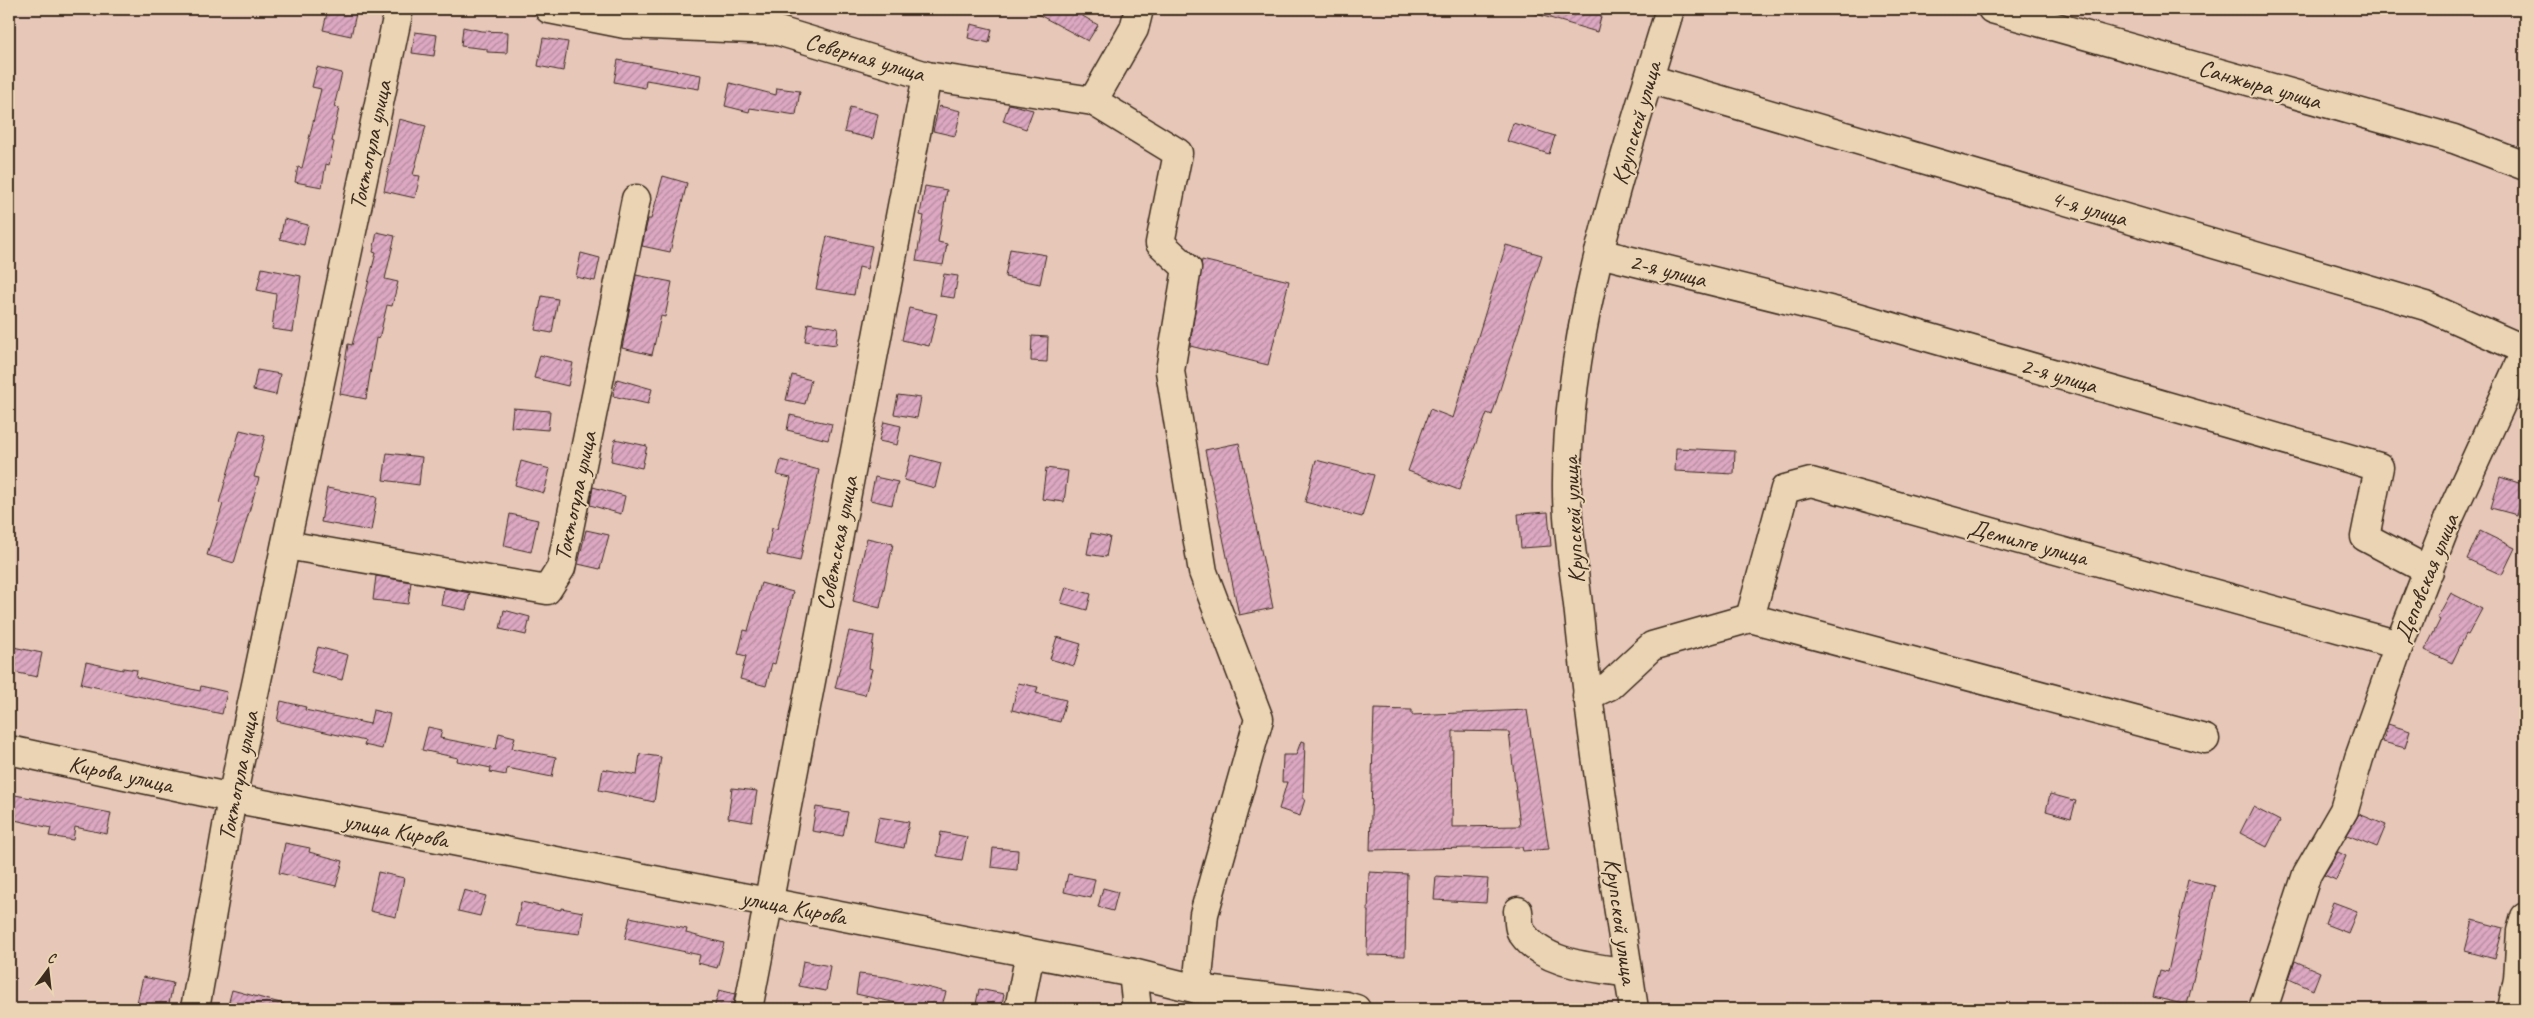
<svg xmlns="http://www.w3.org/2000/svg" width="2534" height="1018" viewBox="0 0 2534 1018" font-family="Caveat,sans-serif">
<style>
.building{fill:url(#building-hatch);stroke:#3b2a1e;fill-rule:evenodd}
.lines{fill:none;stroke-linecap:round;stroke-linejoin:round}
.minor-casing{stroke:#3b2a1e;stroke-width:31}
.minor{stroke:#ead4b3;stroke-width:28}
.labels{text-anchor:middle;stroke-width:4;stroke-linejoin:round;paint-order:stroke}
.street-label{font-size:24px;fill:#3b2a1e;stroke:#ead4b3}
</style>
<defs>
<pattern id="building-hatch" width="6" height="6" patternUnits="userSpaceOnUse" patternTransform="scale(1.25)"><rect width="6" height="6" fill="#dca8c2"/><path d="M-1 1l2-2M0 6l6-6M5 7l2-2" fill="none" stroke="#b4899d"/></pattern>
</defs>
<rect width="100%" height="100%" fill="#e6c7b8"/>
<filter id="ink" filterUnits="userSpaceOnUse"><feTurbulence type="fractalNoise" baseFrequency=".02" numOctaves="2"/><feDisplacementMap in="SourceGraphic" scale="10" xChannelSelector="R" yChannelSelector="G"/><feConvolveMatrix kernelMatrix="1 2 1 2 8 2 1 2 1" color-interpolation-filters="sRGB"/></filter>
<g filter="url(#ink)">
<g class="building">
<path d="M328,9H357L351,36L323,30Z"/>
<path d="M1028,9H1071L1098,25L1088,41Z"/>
<path d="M1533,9H1603L1597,32L1533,13Z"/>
<path d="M971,24L992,29L989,43L968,38Z"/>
<path d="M463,27L481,31L508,32L507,53L487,52V49L461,46Z"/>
<path d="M415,32L437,35L434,56L412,53Z"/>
<path d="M543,38L568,42L563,71L538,66Z"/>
<path d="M618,60L701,75L699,89L646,80L645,88L614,82Z"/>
<path d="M317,67L342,73L334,107L339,108L332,141L334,142L329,165L326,164L322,187L295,182L298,167L302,168L321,89L312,87Z"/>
<path d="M730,83L776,95L777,88L800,91L796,115L750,108L749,112L725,106Z"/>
<path d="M1009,104L1033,110L1026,129L1003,121Z"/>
<path d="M939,106L961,111L955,136L933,131Z"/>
<path d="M850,107L878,114L873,139L844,132Z"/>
<path d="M399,119L426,126L413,175L420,176L415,198L384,191Z"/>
<path d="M1513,123L1555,136L1549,154L1507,141Z"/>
<path d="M663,176L687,183L670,252L642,246L648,219H651Z"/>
<path d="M925,186L947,190L938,242L947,244L943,265L916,261L924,216L920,215Z"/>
<path d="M284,219L308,225L304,245L280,239Z"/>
<path d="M377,232L395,236L385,279L398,282L392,306L387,305L379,339L376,338L366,399L340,394L348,344L352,345L376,253L373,252Z"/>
<path d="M827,236L872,246L867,269L859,267L854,295L816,289Z"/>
<path d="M1506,245L1542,255L1492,415L1487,413L1459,490L1408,471L1430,409L1453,418Z"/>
<path d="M1010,249L1046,255L1040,284L1005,277Z"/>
<path d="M581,253L600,258L595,281L576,277Z"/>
<path d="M1202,260L1289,281L1268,365L1190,346Z"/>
<path d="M262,268L301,276L293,332L272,329L276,294L257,290Z"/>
<path d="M944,274L958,276L954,298L940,296Z"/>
<path d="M636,275L672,282L665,317L661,316L652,355L622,348Z"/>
<path d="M542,296L558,299L552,333L535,330Z"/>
<path d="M909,308L937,314L929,346L902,340Z"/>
<path d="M808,323L838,328L836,345L805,341Z"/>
<path d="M1032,336L1048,337L1047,362L1031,361Z"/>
<path d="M540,355L573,363L568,386L534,378Z"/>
<path d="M257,370L280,374L276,395L253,390Z"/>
<path d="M792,375L811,380L805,404L786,400Z"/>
<path d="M617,379L652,389L648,404L613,396Z"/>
<path d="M898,395L921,398L917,418L894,414Z"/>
<path d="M513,408L550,411L548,430L511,427Z"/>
<path d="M790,415L832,424L828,440L787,430Z"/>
<path d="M884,422L901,426L897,445L879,441Z"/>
<path d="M240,430L265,436L254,477L259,478L234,563L207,555L223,504L219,503Z"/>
<path d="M615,439L647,446L642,468L611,461Z"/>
<path d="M1239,443L1273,608L1239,615L1205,450Z"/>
<path d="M1676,448L1735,451L1734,474L1675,471Z"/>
<path d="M387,453L422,457L419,485L383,480Z"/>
<path d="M911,455L941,463L935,488L904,480Z"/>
<path d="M781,460L819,470L800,561L767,554L772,528L777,529L791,478L777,475Z"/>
<path d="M1316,460L1374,475L1362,517L1305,502Z"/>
<path d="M521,461L550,469L544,493L515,485Z"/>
<path d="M1046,468L1068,471L1064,502L1042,499Z"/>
<path d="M875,477L898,482L892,505L870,500Z"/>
<path d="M2500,477L2525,485L2517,515L2491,508Z"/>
<path d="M593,487L625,496L621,514L590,505Z"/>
<path d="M327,488L377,497L371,531L321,522Z"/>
<path d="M1548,512L1551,546L1521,548L1518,514Z"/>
<path d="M510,514L538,520L531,552L504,546Z"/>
<path d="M586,530L609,535L600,569L578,564Z"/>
<path d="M2480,531L2515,548L2502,575L2467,559Z"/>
<path d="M1091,533L1110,537L1106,557L1087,554Z"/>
<path d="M867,538L893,544L880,608L853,601Z"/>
<path d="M376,576L411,582L408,604L373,600Z"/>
<path d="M761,583L793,592L775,664L772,663L766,686L740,679L746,656L738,654L744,630L748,631Z"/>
<path d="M1066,587L1091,594L1087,610L1061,603Z"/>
<path d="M444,588L470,593L466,610L441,605Z"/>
<path d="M2451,593L2482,609L2468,635L2466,634L2452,663L2425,650L2440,620L2437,618Z"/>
<path d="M504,610L530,617L526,635L500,629Z"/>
<path d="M849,631L874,636L869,668L872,669L865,695L835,688Z"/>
<path d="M1057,637L1081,644L1074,666L1050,659Z"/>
<path d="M13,647L42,653L37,677L9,671Z"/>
<path d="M318,647L348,655L342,680L311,672Z"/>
<path d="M86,662L123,670V668L137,670L136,677L200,691L201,686L227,692L222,714L81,684Z"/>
<path d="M1018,683L1038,687L1036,693L1066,700L1060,722L1012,710Z"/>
<path d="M281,701L306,707L305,710L370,724L373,710L390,714L382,749L364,745L365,741L277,721Z"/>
<path d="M1374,709L1412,710V715L1527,710L1549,849L1523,851L1522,847L1370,850ZM1453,731L1509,732L1520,826L1452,827Z"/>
<path d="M2388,724L2410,731L2405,748L2383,742Z"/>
<path d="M428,727L442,730L440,738L496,749L499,733L515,737L512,748L556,757L552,777L507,768L506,775L490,772L491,768L457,761L458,758L422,750Z"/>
<path d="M1301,741L1305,742L1303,799H1305L1300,816L1279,809L1287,782H1282L1283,755H1296Z"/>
<path d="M640,754L661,757L654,802L599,790L603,769L637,775Z"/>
<path d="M732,788L757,791L752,822L728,818Z"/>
<path d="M2050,794L2076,801L2071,818L2046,811Z"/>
<path d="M15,795L111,813L107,834L75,827L73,840L49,836L51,828L10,819Z"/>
<path d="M816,807L848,812L843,836L812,831Z"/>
<path d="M2253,807L2280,821L2267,847L2240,833Z"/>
<path d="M2359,814L2386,825L2377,847L2347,835Z"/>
<path d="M879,817L909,822L904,848L874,842Z"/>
<path d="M941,832L967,837L962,860L937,856Z"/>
<path d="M285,843L310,848L309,852L343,861L336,886L279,873Z"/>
<path d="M993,848L1018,850L1017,870L991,867Z"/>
<path d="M2338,852L2346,856L2336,880L2324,875Z"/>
<path d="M378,872L404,878L396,917L370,911Z"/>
<path d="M1369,872L1407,874L1405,956L1367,955Z"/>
<path d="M1068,874L1095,879L1091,898L1064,892Z"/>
<path d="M1436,876L1488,879L1486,903L1434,900Z"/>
<path d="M2188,880L2215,886L2200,961L2198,960L2187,1005L2153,997L2160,970L2168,972Z"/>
<path d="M1103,888L1118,892L1113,911L1098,907Z"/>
<path d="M464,890L486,896L480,916L458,911Z"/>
<path d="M521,902L561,910V908L583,912L580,934L516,926Z"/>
<path d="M2333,902L2357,911L2348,933L2325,924Z"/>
<path d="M630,917L687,929L686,933L724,943L717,968L698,963L700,955L625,939Z"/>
<path d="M2473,920L2503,928L2495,959L2465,951Z"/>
<path d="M803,961L830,966L826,991L799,986Z"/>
<path d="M2295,961L2320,972L2313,990L2289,979Z"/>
<path d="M859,974L886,977L946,992L941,1009H924L856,994Z"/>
<path d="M143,977L173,983L168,1009L137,1003Z"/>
<path d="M979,989L1004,994L1001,1009H975Z"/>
<path d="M232,990L284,1004V1009H227Z"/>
<path d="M719,990L735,994L732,1009H714Z"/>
</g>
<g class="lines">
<g class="minor-casing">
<g id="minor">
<path d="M549,9L625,24L775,30L927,76L1093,101L1178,153L1160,243L1187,268L1170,371L1203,572L1259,719L1204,914L1197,989"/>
<path d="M1992,9L2454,139L2525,166"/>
<path d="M1649,79L2426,306L2525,350"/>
<path d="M1093,101L1134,29L1139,9"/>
<path d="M1599,253L1854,316L2379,467L2365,537L2429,571"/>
<path d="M286,545L547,590L561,568L636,199"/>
<path d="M1750,618L1785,489L1811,482L2399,645"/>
<path d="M1587,696L1609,686L1652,646L1750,618L2205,739"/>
<path d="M9,750L232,798L1133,973L1197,989L1346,1006L1356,1009"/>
<path d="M1518,911C1519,917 1518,928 1522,933C1544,965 1593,967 1628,973"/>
<path d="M1133,973L1137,1009"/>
<path d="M195,1009L232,798L399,9"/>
<path d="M748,1009L927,76"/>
<path d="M1019,1009L1030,953"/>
<path d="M1634,1009C1614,878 1592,746 1579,614C1575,574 1567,532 1567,492C1565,330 1624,162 1670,9"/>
<path d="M2263,1009L2307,874L2344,810L2359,758L2399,645L2448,520L2525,352"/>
<path d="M2512,1009L2518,979L2521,931L2525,917"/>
</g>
</g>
<use href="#minor" class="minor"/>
</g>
</g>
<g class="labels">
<g class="street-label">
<text transform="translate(865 57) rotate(16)" y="8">Северная улица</text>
<text transform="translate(2260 84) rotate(16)" y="8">Санжыра улица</text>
<text transform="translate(1636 123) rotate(-74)" y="8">Крупской улица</text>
<text transform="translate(370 145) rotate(-78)" y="8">Токтогула улица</text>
<text transform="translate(2089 208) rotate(16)" y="8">4-я улица</text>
<text transform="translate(1668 270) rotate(14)" y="8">2-я улица</text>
<text transform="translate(2059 375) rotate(16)" y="8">2-я улица</text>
<text transform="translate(575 496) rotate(-78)" y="8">Токтогула улица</text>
<text transform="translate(1573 520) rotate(-93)" y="8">Крупской улица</text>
<text transform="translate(2028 542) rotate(15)" y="8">Демилге улица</text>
<text transform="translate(837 543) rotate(-79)" y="8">Советская улица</text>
<text transform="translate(2426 578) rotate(-68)" y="8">Деповская улица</text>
<text transform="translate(121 774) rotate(12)" y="8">Кирова улица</text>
<text transform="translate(238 776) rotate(-79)" y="8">Токтогула улица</text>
<text transform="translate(396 830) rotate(11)" y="8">улица Кирова</text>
<text transform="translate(794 907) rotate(11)" y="8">улица Кирова</text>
<text transform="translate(1621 921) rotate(82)" y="8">Крупской улица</text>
</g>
</g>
<rect width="2534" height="1018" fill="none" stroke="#ead4b3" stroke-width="30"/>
<rect x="15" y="15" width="2504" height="988" fill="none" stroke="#3b2a1e" stroke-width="2" filter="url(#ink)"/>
<g transform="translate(48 970) rotate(15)" stroke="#ead4b3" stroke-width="4" paint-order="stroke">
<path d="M0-4L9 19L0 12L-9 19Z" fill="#3b2a1e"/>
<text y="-8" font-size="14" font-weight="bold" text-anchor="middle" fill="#3b2a1e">С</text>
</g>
</svg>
